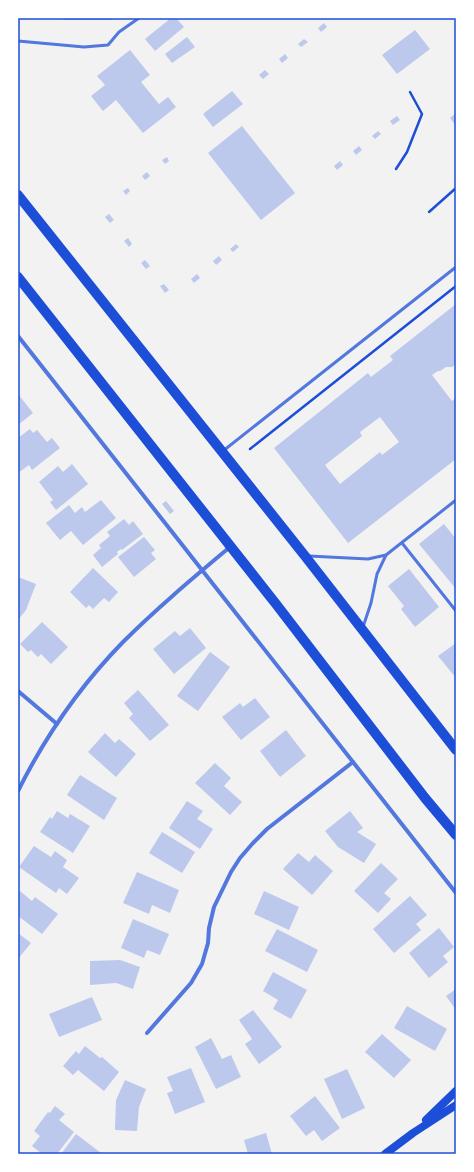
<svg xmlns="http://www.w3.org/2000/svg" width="474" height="1172" viewBox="0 0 474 1172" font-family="Quicksand,sans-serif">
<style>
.building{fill:#bdc9ec;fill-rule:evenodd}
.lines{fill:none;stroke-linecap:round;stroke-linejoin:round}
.path{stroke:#1d4ed8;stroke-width:2.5}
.service{stroke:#5277de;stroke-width:3}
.minor{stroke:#5277de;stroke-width:4}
.secondary{stroke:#1d4ed8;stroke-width:8}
.primary{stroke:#1d4ed8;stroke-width:10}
.neatline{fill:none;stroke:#1d4ed8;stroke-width:1.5}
</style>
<rect width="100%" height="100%" fill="#f2f2f2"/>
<g class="building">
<path d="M171,18H176L184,27L155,51L145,39Z"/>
<path d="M324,23L327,27L321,32L318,28Z"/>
<path d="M415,30L430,49L397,74L382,55Z"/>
<path d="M187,37L195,47L172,63L165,54Z"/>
<path d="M304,39L308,42L301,47L298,44Z"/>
<path d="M130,50L150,75L141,82L159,104L168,97L176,107L143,133L116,100L103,111L91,96L105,85L97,76Z"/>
<path d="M285,54L288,58L282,63L279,59Z"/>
<path d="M265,70L269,74L263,79L259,75Z"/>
<path d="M232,91L243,104L213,127L203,114Z"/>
<path d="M456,113V126L450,118Z"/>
<path d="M397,116L400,120L393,125L390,121Z"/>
<path d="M242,126L295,193L261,220L208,153Z"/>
<path d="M378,131L381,134L375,139L372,136Z"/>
<path d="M359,146L362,150L356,155L353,151Z"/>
<path d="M167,157L169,161L165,164L162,160Z"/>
<path d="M340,161L343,165L337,170L334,166Z"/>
<path d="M147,172L150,176L145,180L142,176Z"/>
<path d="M128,188L130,191L126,195L123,191Z"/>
<path d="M109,214L114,220L110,223L105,217Z"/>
<path d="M128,238L132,244L129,247L124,241Z"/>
<path d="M236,244L239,247L233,252L230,249Z"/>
<path d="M219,256L222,260L216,265L213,261Z"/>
<path d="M145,260L150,266L146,269L141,263Z"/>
<path d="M197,274L200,278L194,283L191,279Z"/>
<path d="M164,284L169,290L165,293L160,286Z"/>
<path d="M456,304V364L452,367H446L440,371H438L432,375L452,401L456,398V459L348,543L274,448L368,373L371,377L393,360L390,356ZM380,417L399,442L382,455L380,452L340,484L325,465L362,436L360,432Z"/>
<path d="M18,394L33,413L18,425Z"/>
<path d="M30,429L33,433L37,430L47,442L52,438L60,448L32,470L29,465L18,473V438Z"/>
<path d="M72,464L88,484L56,510L50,502L53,500L39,482L58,466L63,472Z"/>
<path d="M101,500L116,518L83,545L71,531L60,540L46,523L69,505L75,513L82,507L85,512Z"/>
<path d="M166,501L174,511L170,514L162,504Z"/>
<path d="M124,519L129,525L133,521L143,534L122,550L121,549L117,552L118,554L102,567L93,555L101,548L99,545L110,536L107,532Z"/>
<path d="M444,524L456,539V589L419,544Z"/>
<path d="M144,537L155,550L151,553L156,559L134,577L118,557Z"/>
<path d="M93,568L118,592L109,602L104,598L93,609L89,605L86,608L70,592Z"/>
<path d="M409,569L439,607L415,627L401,609L404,606L388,586Z"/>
<path d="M18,577L36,584L26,610L18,620Z"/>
<path d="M42,622L68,647L51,664L41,654L38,657L31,650L28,652L20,644Z"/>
<path d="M190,628L206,648L174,674L153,649L175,631L180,636Z"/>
<path d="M456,643V678L438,656Z"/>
<path d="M210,652L230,667L198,711L177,696Z"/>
<path d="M138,690L169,725L150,741L129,718L133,714L124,703Z"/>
<path d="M255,698L270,717L241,740L222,717L240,703L243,707Z"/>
<path d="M286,730L306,756L280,777L260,751Z"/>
<path d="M105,733L115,743L119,739L136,754L116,777L88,752Z"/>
<path d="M215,763L231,778L224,786L242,802L230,815L195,783Z"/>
<path d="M80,775L117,798L104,820L67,795Z"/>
<path d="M187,801L203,811L197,819L213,829L200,849L169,828Z"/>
<path d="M57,811L68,818L70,814L90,826L73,853L40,832L50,817L52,819Z"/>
<path d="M350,811L363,828L357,832L376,844L364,863L338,847L325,831Z"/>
<path d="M162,832L195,852L182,873L149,853Z"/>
<path d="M34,846L51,857L55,851L67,860L63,867L79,878L67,894L59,888L56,893L19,867Z"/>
<path d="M298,853L309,862L315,855L333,871L312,895L283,869Z"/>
<path d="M381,863L398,879L384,893L391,899L378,913L354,891Z"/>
<path d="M137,872L179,890L170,913L152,905L149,914L123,903Z"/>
<path d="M20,891L32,901L35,897L58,914L42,934L18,916V894Z"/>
<path d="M264,891L299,907L289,930L254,914Z"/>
<path d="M410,896L427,915L416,924L421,930L394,953L373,929Z"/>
<path d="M133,919L169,934L160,955L147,950L144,958L121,948Z"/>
<path d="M439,928L454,947L443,956L448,962L429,978L409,953Z"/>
<path d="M277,929L318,950L307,972L265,951Z"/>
<path d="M18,933L31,943L18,959Z"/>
<path d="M90,961L120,960L140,967L133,989L116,983L90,985Z"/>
<path d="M273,972L307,990L291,1019L273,1009L278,1000L263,991Z"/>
<path d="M456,989V1010L446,996Z"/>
<path d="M92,997L102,1020L59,1037L49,1014Z"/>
<path d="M407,1006L447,1029L435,1051L394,1028Z"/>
<path d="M253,1010L282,1047L259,1064L245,1044L252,1039L239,1020Z"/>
<path d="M382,1034L411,1060L394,1078L365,1052Z"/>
<path d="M211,1038L222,1059L231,1055L241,1077L216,1089L195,1047Z"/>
<path d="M85,1046L100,1058L102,1057L119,1072L104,1091L78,1070L73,1075L63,1066L76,1051L79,1054Z"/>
<path d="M191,1068L205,1102L175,1114L167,1093L173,1091L167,1077Z"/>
<path d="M347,1069L365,1108L342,1119L324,1079Z"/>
<path d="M125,1080L146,1089L139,1107L137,1131L115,1130L116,1100Z"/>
<path d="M315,1096L340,1128L322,1141L314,1130L306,1136L290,1116Z"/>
<path d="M55,1106L65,1114L59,1120L74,1132L57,1154H42L32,1146L40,1136L34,1131L48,1112L50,1113Z"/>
<path d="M266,1133L272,1154H248L244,1140Z"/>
<path d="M76,1134L101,1153L100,1154H61Z"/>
</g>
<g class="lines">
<g class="path">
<path d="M396,169L407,152L422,114L410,92"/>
<path d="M429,212L456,188"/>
<path d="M250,449L456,286"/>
</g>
<g class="service">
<path d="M64,18H112"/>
<path d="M18,41L84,47L108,45L119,32L139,18"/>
<path d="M223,451L456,267"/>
<path d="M402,543L456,611"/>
<path d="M309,556L368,559L386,555L456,500"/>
<path d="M363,627L371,603L377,574L386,555"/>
</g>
<g class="minor">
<path d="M18,336L456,893"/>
<path d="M18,691L57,724"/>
<path d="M18,791C45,737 80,686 123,642C157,608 193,578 230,547"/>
<path d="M147,1033L191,983L202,964L208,943L209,928L214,907L231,872L240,858L253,843L267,829L353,762"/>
</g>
<g class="secondary">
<path d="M426,1120L456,1091"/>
<path d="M385,1154L413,1133L456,1105"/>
</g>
<g class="primary">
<path d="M18,195L305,556L456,750"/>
<path d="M18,277L276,604L425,798L456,835"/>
</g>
</g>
<rect width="474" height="1172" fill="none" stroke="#ffffff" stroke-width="38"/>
<rect x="19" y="19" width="436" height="1134" class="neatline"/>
</svg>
